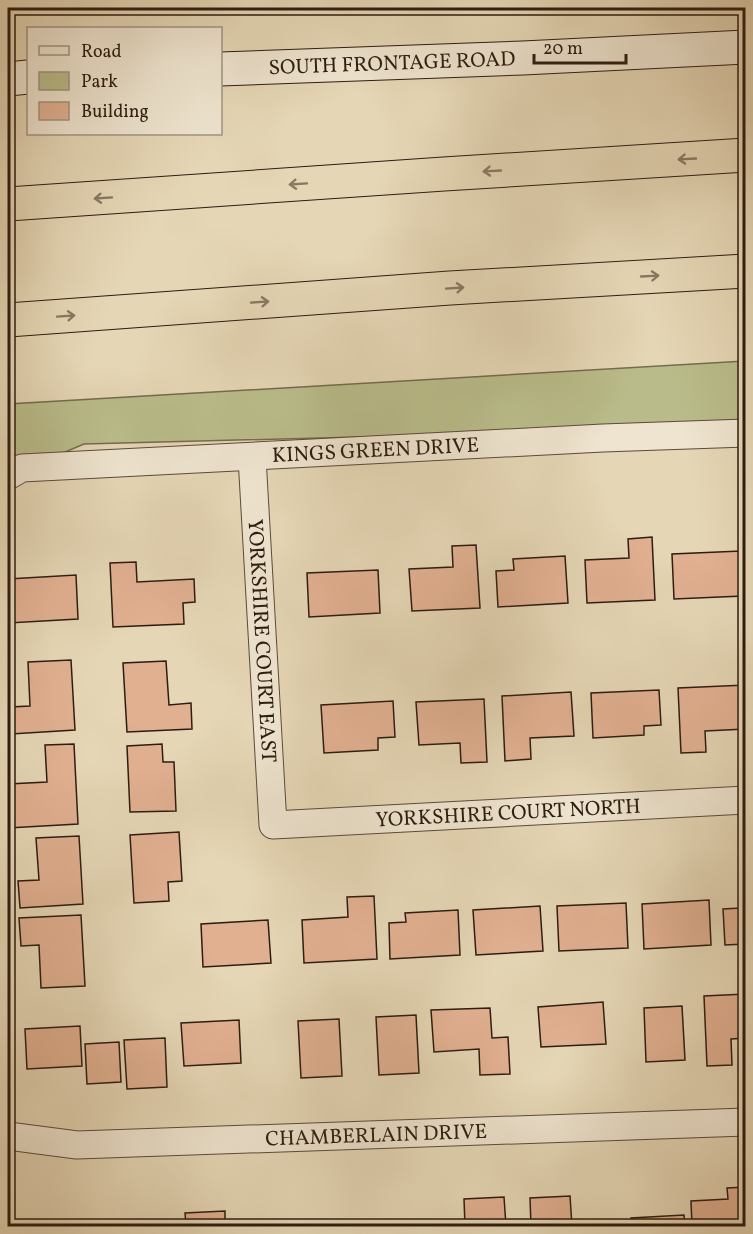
<svg xmlns="http://www.w3.org/2000/svg" width="753" height="1234" font-family="Vollkorn,serif">
<style>
.green{fill:#b9bc8a;stroke:#736c4e;stroke-width:1.5}
.building{fill:#e1b091;stroke:#2d1c11;stroke-width:1.5}
.lines{fill:none;stroke-linecap:round;stroke-linejoin:round}
.street-casing{stroke:#5b4a3a;stroke-width:29}
.secondary-casing{stroke:#2d1c11;stroke-width:35}
.highway-casing{stroke:#2d1c11;stroke-width:35}
.street{stroke:#eee4cf;stroke-width:27}
.secondary{stroke:#eee4cf;stroke-width:33}
.highway{stroke:#e5d6b5;stroke-width:33}
.oneway{stroke:#897963}
.labels{text-anchor:middle;stroke-width:4.5;stroke-linejoin:round;paint-order:stroke}
.street-label{font-size:21px;fill:#2d1c11;stroke:#eee4cf}
</style>
<rect width="100%" height="100%" fill="#e5d6b5"/>
<filter id="stains"><feTurbulence type="fractalNoise" baseFrequency=".00333" numOctaves="4"/><feColorMatrix values="0 0 0 0 .2 0 0 0 0 .09 0 0 0 0 .02 0 0 0 .5 -.17"/></filter>
<radialGradient id="worn" r=".72"><stop offset=".6" stop-color="#630" stop-opacity="0"/><stop offset="1" stop-color="#630" stop-opacity=".3"/></radialGradient>
<!-- green -->
<path class="green" d="M745,361V427L84,444L8,476V404Z"/>
<!-- building -->
<g class="building">
<path d="M652,537L655,600L587,603L585,560L629,558L628,539Z"/>
<path d="M476,545L480,608L412,611L409,569L453,567L452,546Z"/>
<path d="M741,551L743,596L674,599L672,554Z"/>
<path d="M565,556L568,603L498,607L496,571L514,570L513,559Z"/>
<path d="M136,562L137,582L194,579L195,602L183,603L184,624L113,627L110,563Z"/>
<path d="M378,570L380,613L309,617L307,573Z"/>
<path d="M76,575L78,619L8,623V579Z"/>
<path d="M71,660L75,730L11,734L10,707L30,706L28,662Z"/>
<path d="M166,661L169,705L191,703L192,729L127,732L123,663Z"/>
<path d="M746,685V729L705,731L706,752L681,753L678,688Z"/>
<path d="M659,690L661,725L644,726V735L593,738L591,693Z"/>
<path d="M571,692L574,736L530,738L531,759L505,761L502,696Z"/>
<path d="M484,699L487,762L461,763L460,743L419,745L416,702Z"/>
<path d="M393,701L395,737L378,738V750L324,753L321,705Z"/>
<path d="M74,744L78,824L8,828V784L47,782L45,745Z"/>
<path d="M162,744L163,762H174L176,811L130,812L127,746Z"/>
<path d="M179,832L182,881L168,882L169,901L134,903L130,835Z"/>
<path d="M79,836L83,904L20,908L18,881L39,880L36,838Z"/>
<path d="M374,896L377,959L304,963L302,920L348,917L347,897Z"/>
<path d="M746,896V944L725,945L723,909L741,908V897Z"/>
<path d="M709,900L711,945L644,949L642,904Z"/>
<path d="M626,903L628,948L559,951L557,906Z"/>
<path d="M540,906L543,951L476,955L473,910Z"/>
<path d="M458,910L460,955L390,959L389,923L406,922L405,913Z"/>
<path d="M81,915L85,986L41,988L39,945L21,946L19,918Z"/>
<path d="M268,920L271,963L203,967L201,924Z"/>
<path d="M746,994V1038L731,1039L732,1065L707,1066L704,996Z"/>
<path d="M603,1002L606,1044L541,1047L538,1007Z"/>
<path d="M682,1006L685,1060L646,1062L644,1008Z"/>
<path d="M490,1008L492,1038L508,1037L510,1074L480,1075L479,1049L434,1052L431,1010Z"/>
<path d="M416,1015L419,1073L379,1075L376,1017Z"/>
<path d="M339,1019L342,1076L301,1078L298,1021Z"/>
<path d="M239,1020L241,1063L184,1066L181,1023Z"/>
<path d="M80,1026L82,1066L27,1069L25,1029Z"/>
<path d="M165,1038L167,1087L127,1089L124,1040Z"/>
<path d="M119,1042L121,1082L87,1084L85,1044Z"/>
<path d="M746,1187V1226H692L691,1201L728,1199L727,1188Z"/>
<path d="M570,1196L572,1226H531L530,1198Z"/>
<path d="M504,1197L506,1226H465L464,1199Z"/>
<path d="M225,1211V1226H186L185,1213Z"/>
<path d="M684,1215L685,1226H631V1218Z"/>
<path d="M413,1223V1226H354Z"/>
</g>
<g class="lines">
<defs>
<g id="street">
<path id="s1" d="M252,457L273,825L746,800"/>
<path id="s2" d="M8,476L22,468L603,438L746,433"/>
<path id="s3" d="M8,1136L77,1145L746,1122"/>
</g>
<g id="secondary">
<path id="s4" d="M220,69L523,58L746,47"/>
<path d="M8,79L28,77"/>
</g>
<g id="highway">
<path d="M8,204L444,174L746,155"/>
<path d="M8,320L450,288L746,271"/>
</g>
</defs>
<!-- street casing -->
<use href="#street" class="street-casing"/>
<!-- secondary casing -->
<use href="#secondary" class="secondary-casing"/>
<!-- highway casing -->
<use href="#highway" class="highway-casing"/>
<!-- street -->
<use href="#street" class="street"/>
<!-- secondary -->
<use href="#secondary" class="secondary"/>
<!-- highway -->
<use href="#highway" class="highway"/>
</g>
<!-- one-way arrows -->
<defs><path id="oneway-shaft" d="M-6 0H5M1.5-3L5.5 0L1.5 3" fill="none" stroke-width="1.6" stroke-linecap="round" stroke-linejoin="round" transform="scale(1.5)"/></defs>
<g class="oneway">
<use href="#oneway-shaft" transform="translate(687 159) rotate(177)"/>
<use href="#oneway-shaft" transform="translate(492 171) rotate(177)"/>
<use href="#oneway-shaft" transform="translate(298 184) rotate(176)"/>
<use href="#oneway-shaft" transform="translate(103 198) rotate(176)"/>
<use href="#oneway-shaft" transform="translate(650 276) rotate(-3)"/>
<use href="#oneway-shaft" transform="translate(455 288) rotate(-4)"/>
<use href="#oneway-shaft" transform="translate(260 302) rotate(-4)"/>
<use href="#oneway-shaft" transform="translate(66 316) rotate(-4)"/>
</g>
<g class="labels">
<!-- street labels -->
<g class="street-label">
<text dy="7" stroke="none"><textPath href="#s4" startOffset="172">SOUTH FRONTAGE ROAD</textPath></text>
<text dy="7" stroke="none"><textPath href="#s2" startOffset="370">KINGS GREEN DRIVE</textPath></text>
<text dy="7" stroke="none"><textPath href="#s1" startOffset="184">YORKSHIRE COURT EAST</textPath></text>
<text dy="7" stroke="none"><textPath href="#s1" startOffset="604">YORKSHIRE COURT NORTH</textPath></text>
<text dy="7" stroke="none"><textPath href="#s3" startOffset="369">CHAMBERLAIN DRIVE</textPath></text>
</g>
</g>
<!-- margin -->
<rect width="753" height="1234" fill="none" stroke="#e5d6b5" stroke-width="30"/>
<rect x="9" y="9" width="735" height="1216" fill="none" stroke="#2d1c11" stroke-width="3"/>
<rect x="15" y="15" width="723" height="1204" fill="none" stroke="#2d1c11" stroke-width="1.5"/>
<!-- legend -->
<rect x="27" y="27" width="195" height="108" fill="#eee4cf" stroke="#a19483" stroke-width="1.5"/>
<rect x="39" y="46" width="30" height="9" fill="#eee4cf" stroke="#a19483" stroke-width="1.5"/>
<text x="81" y="57" font-size="18" fill="#2d1c11">Road</text>
<rect x="39" y="72" width="30" height="18" fill="#b9bc8a" stroke="#a19483" stroke-width="1.5"/>
<text x="81" y="87" font-size="18" fill="#2d1c11">Park</text>
<rect x="39" y="102" width="30" height="18" fill="#e1b091" stroke="#a19483" stroke-width="1.5"/>
<text x="81" y="117" font-size="18" fill="#2d1c11">Building</text>
<!-- scale -->
<path d="M534 54v9h92v-9" fill="none" stroke="#2d1c11" stroke-width="3"/>
<text x="543" y="54" font-size="18" fill="#2d1c11" stroke="#eee4cf" stroke-width="4.5" paint-order="stroke">20 m</text>
<rect width="100%" height="100%" filter="url(#stains)"/>
<rect width="100%" height="100%" fill="url(#worn)"/>
</svg>
